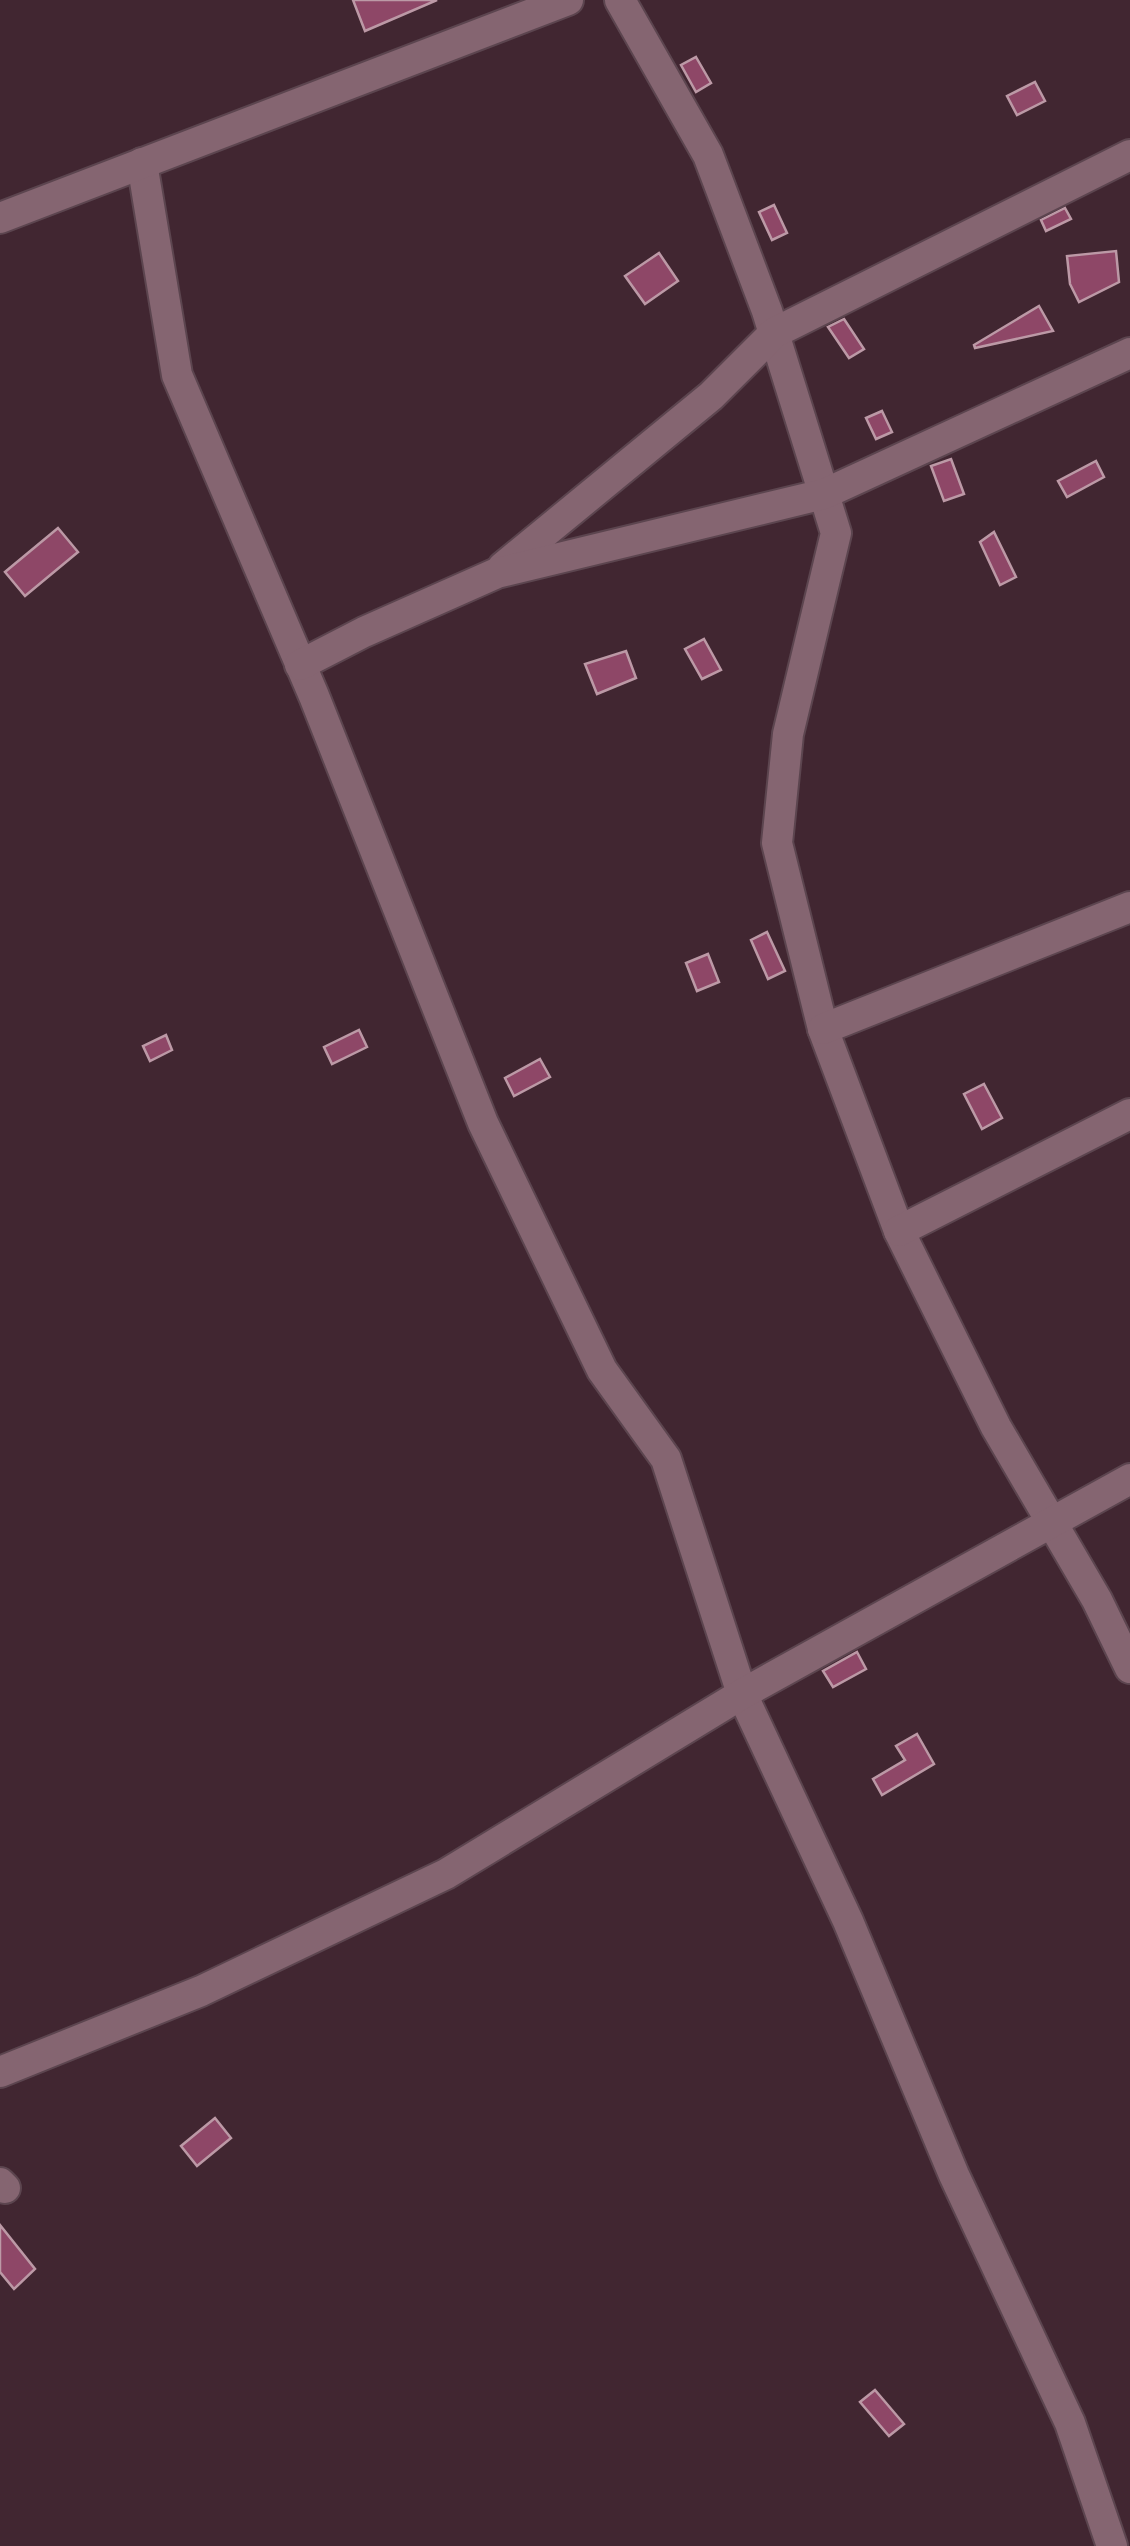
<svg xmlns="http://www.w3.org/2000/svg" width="1130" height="2546" font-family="Ubuntu,sans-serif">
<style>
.building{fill:#8e4767;stroke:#bc99a6;stroke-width:2.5}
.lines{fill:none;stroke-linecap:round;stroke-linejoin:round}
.minor-casing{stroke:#5c454f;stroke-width:34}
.minor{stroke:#856571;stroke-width:30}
</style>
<rect width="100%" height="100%" fill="#412631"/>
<!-- building -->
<g class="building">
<path d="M353,0H437L365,31Z"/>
<path d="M696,57L711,83L696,92L681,65Z"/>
<path d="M1035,82L1045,101L1017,115L1007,96Z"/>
<path d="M774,205L787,233L772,240L759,212Z"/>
<path d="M1065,208L1071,219L1046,231L1041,220Z"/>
<path d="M1116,251L1119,282L1079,302L1070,284L1067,256Z"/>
<path d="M659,253L678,281L645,304L625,276Z"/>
<path d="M1039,306L1053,331L975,348L974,345Z"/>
<path d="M844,319L864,349L849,358L828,327Z"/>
<path d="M882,411L892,432L876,439L866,418Z"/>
<path d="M951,459L964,494L944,501L931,466Z"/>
<path d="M1096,461L1104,477L1067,497L1058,481Z"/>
<path d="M58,528L78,552L25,596L5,572Z"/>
<path d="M994,532L1016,577L1000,585L980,542Z"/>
<path d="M704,639L721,670L702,679L685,649Z"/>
<path d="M626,651L636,678L597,694L585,664Z"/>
<path d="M767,932L785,971L768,979L751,940Z"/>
<path d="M708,954L719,982L697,991L686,963Z"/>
<path d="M359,1030L367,1047L332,1064L324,1047Z"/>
<path d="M166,1035L172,1050L150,1061L143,1046Z"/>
<path d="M540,1059L550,1077L514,1096L505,1078Z"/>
<path d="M984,1084L1002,1118L982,1129L964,1094Z"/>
<path d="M857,1652L866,1669L833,1687L823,1671Z"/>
<path d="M917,1734L934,1764L882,1795L873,1779L905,1760L896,1746Z"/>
<path d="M215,2118L231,2138L197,2166L181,2146Z"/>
<path d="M0,2225L35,2269L14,2289L0,2272Z"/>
<path d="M875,2390L904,2424L889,2436L860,2402Z"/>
</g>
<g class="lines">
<defs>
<g id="minor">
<path d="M620,0L708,155L767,311L836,533L788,734L777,843L823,1029L899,1231L996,1427L1097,1600L1130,1668"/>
<path d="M142,163L177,375L314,696L483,1123L602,1370L666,1459L742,1694L848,1921L954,2175L1070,2423L1112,2546"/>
<path d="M0,218L568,0"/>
<path d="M503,567L711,396L774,333L1130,155"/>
<path d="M300,665L364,632L497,573L824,494L1130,353"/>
<path d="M823,1029L1130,907"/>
<path d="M899,1231L1130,1114"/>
<path d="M0,2072L201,1991L446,1874L742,1694L1130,1479"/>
<path d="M0,2183L5,2188"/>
</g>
</defs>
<!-- minor casing -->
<use href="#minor" class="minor-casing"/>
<!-- minor -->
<use href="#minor" class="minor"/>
</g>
</svg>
